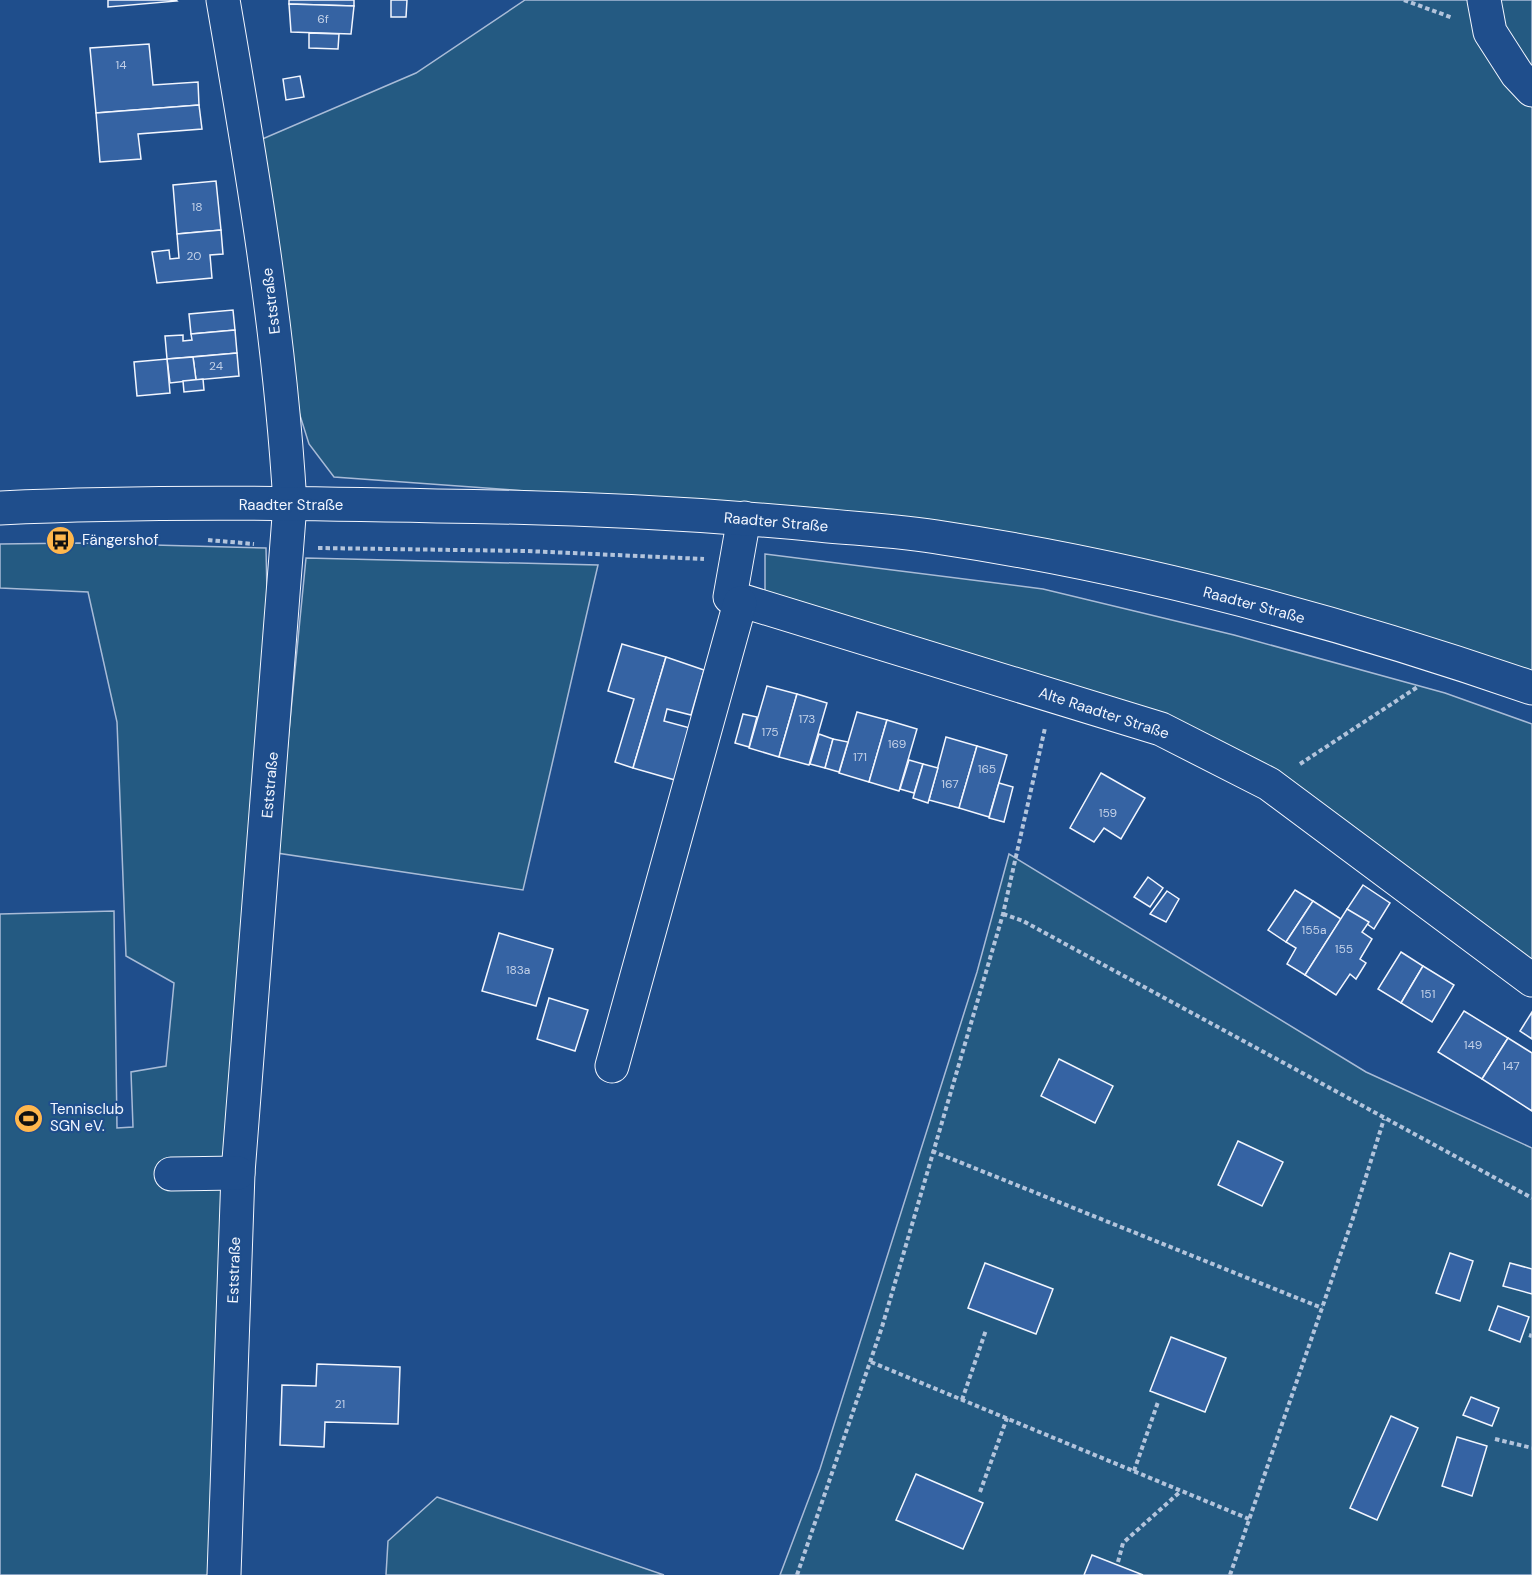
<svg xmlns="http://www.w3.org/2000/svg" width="1532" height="1575" font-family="'DM Sans',sans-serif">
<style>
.green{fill:#245a82;stroke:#a8bbd7;stroke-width:1.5}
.building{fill:#3563a3;stroke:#f2f6ff;stroke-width:1.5}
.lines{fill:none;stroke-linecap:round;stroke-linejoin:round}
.minor-casing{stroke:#f2f6ff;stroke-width:35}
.major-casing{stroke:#f2f6ff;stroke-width:35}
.path{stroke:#b3c4dc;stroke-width:4;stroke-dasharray:4.5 3;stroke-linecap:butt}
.minor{stroke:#1f4e8c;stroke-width:33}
.major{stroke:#1f4e8c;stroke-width:33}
.labels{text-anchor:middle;stroke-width:4.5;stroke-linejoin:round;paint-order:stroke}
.number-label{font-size:12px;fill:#c3d1e8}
.street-label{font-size:15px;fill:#f2f6ff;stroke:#1f4e8c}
.poi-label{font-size:15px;fill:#f2f6ff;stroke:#1f4e8c;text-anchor:start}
</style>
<rect width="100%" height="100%" fill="#1f4e8c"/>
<!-- green -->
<g class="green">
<path d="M525,0H1532V671L747,507L334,477L309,444L298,409L260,140L416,73Z"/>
<path d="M79,543L266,548L268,638L218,1575H0V914L114,911L117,1128L133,1127L131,1072L166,1066L174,983L126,956L117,722L88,592L0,588V544Z"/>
<path d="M765,554L1043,589L1234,635L1445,693L1532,724V972L1274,783L765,592Z"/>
<path d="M306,558L598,565L523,890L277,853Z"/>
<path d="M1009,854L1366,1072L1532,1148V1575H780L820,1469L977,972Z"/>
<path d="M437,1497L664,1575H386L388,1541Z"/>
</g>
<!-- building -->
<g class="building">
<path d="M108,0H176L177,1L108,7Z"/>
<path d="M289,0H354V6L289,4Z"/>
<path d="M391,0H407L406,17H391Z"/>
<path d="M289,4L354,6L351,34L291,32Z"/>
<path d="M309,33L339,34L338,49L309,48Z"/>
<path d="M149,44L153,85L198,82L199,105L96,113L90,48Z"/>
<path d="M300,76L304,97L286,100L283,79Z"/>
<path d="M199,105L202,129L138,134L141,159L100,162L96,113Z"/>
<path d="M216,181L221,230L177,234L173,185Z"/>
<path d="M221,230L223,254L210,255L212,278L157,283L152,252L169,250L170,259L179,258L177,234Z"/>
<path d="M233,310L235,330L191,334L189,314Z"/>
<path d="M235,330L237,353L167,359L165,336L183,335V341L192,340L191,334Z"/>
<path d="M237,353L239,376L196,380L193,357Z"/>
<path d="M193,357L196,380L170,383L167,359Z"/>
<path d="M167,359L170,393L137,396L134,362Z"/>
<path d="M203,379L204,390L184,392L183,381Z"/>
<path d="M622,644L666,657L633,768L615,762L634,699L608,691Z"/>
<path d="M666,657L704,670L691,715L667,709L664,721L690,728L675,780L633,768Z"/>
<path d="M767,686L797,694L779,757L749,748Z"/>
<path d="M797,694L827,703L809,765L779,757Z"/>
<path d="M857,712L887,720L869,782L839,773Z"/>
<path d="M743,714L757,717L749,747L735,743Z"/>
<path d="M887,720L917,729L899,791L869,782Z"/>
<path d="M819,734L833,739L825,768L810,764Z"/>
<path d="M946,737L977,746L959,808L929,800Z"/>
<path d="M833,739L848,742L839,772L825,768Z"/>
<path d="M977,746L1007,755L989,817L959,808Z"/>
<path d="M909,760L923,764L914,793L900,789Z"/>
<path d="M923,764L938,768L928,803L913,798Z"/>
<path d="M1101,773L1145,798L1121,839L1104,828L1094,842L1070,828Z"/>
<path d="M999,783L1013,787L1004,822L989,818Z"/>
<path d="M1148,877L1163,888L1150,907L1134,897Z"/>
<path d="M1363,885L1390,903L1374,929L1347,909Z"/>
<path d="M1295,890L1313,901L1286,942L1268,930Z"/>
<path d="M1167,891L1179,899L1166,922L1150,914Z"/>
<path d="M1313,901L1341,919L1305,975L1287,964L1296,948L1286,942Z"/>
<path d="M1347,909L1369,922L1362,932L1372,939L1360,959L1366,963L1356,979L1350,974L1336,995L1305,975Z"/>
<path d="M499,933L553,949L536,1006L482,991Z"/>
<path d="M1401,952L1423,966L1401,1003L1378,989Z"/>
<path d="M1423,966L1454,985L1432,1022L1401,1003Z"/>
<path d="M549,998L588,1010L575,1051L537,1039Z"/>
<path d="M1464,1011L1508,1038L1482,1079L1438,1052Z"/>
<path d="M1532,1012V1039L1520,1031Z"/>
<path d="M1508,1038L1532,1053V1111L1482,1079Z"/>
<path d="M1059,1059L1113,1086L1095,1123L1041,1096Z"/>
<path d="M1238,1141L1283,1162L1262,1206L1218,1185Z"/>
<path d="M1450,1253L1473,1261L1460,1301L1436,1293Z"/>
<path d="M985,1263L1053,1289L1036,1334L968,1308Z"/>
<path d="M1510,1263L1532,1269V1294L1503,1286Z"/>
<path d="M1498,1306L1529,1317L1520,1342L1489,1330Z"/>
<path d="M1171,1337L1226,1358L1205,1412L1150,1391Z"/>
<path d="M317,1364L400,1367L398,1424L325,1422L324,1447L280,1445L282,1385L316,1386Z"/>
<path d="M1471,1397L1499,1408L1492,1426L1463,1415Z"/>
<path d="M1391,1416L1418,1428L1377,1520L1350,1508Z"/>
<path d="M1457,1437L1487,1446L1472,1496L1442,1486Z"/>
<path d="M916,1474L983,1503L963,1549L896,1520Z"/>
<path d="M1092,1555L1143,1575H1084Z"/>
</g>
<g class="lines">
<defs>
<g id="minor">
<path d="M223,0C252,168 280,334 290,504L238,1173L224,1575"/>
<path d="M1484,0L1490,32L1517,74L1532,90"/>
<path d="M744,518L730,597L1161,729L1269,784L1532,980"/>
<path d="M612,1066L740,603"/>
<path d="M171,1174L238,1173"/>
</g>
<path id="major" d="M0,508C145,501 292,503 437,506C565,507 691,513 819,525C860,529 902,531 943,538C1143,568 1341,622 1532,688"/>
</defs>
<!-- minor casing -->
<use href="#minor" class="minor-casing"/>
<!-- major casing -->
<use href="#major" class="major-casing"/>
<!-- path -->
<g class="path">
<path d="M1404,0L1453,18"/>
<path d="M208,540L254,544"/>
<path d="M318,548L527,551L704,559"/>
<path d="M1300,764L1419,686"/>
<path d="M1003,914L1023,921L1532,1198"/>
<path d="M932,1151L1322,1308"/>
<path d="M1529,1335L1532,1336"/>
<path d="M871,1362L1249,1519"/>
<path d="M962,1400L986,1330"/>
<path d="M1495,1439L1532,1448"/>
<path d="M1134,1471L1158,1402"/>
<path d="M980,1492L1007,1418"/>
<path d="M1118,1562L1123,1543L1181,1491"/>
<path d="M797,1575L882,1327L1003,914L1045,728"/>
<path d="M1230,1575L1353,1218L1384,1119"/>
</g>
<!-- minor -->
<use href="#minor" class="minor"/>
<!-- major -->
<use href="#major" class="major"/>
</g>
<!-- icons -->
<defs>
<symbol id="bus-disc" viewBox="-11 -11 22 22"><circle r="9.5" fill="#ffb74d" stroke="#1f4e8c"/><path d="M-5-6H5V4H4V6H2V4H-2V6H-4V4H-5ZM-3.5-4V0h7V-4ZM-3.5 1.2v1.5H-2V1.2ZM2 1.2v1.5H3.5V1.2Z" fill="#111"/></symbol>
<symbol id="stadium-disc" viewBox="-11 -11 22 22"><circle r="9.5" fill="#ffb74d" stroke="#1f4e8c"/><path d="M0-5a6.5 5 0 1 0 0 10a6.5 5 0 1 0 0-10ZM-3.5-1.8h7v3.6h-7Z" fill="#111"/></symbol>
</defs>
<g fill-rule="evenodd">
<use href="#bus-disc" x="44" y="524" width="33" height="33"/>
<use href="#stadium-disc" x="12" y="1102" width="33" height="33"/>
</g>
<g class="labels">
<!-- number labels -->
<g class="number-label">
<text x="323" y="23">6f</text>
<text x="121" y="69">14</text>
<text x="197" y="211">18</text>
<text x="194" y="260">20</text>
<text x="216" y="370">24</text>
<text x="807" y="723">173</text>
<text x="770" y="736">175</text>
<text x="897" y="748">169</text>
<text x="860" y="761">171</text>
<text x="987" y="773">165</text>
<text x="950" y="788">167</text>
<text x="1108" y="817">159</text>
<text x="1314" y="934">155a</text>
<text x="1344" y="953">155</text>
<text x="518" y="974">183a</text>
<text x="1428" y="998">151</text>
<text x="1473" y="1049">149</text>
<text x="1511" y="1070">147</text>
<text x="340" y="1408">21</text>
</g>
<!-- street labels -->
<g class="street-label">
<text transform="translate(271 301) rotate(-97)" y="5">Eststraße</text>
<text x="291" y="510">Raadter Straße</text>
<text transform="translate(776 522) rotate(5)" y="5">Raadter Straße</text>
<text transform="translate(1254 605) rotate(15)" y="5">Raadter Straße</text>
<text transform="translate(1104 713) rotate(18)" y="5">Alte Raadter Straße</text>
<text transform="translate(270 785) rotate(-85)" y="5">Eststraße</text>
<text transform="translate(234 1270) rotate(-88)" y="5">Eststraße</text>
</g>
<!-- poi labels -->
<g class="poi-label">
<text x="82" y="545">Fängershof</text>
<text x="50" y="1114">Tennisclub<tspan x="50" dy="17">SGN eV.</tspan></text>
</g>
</g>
</svg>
